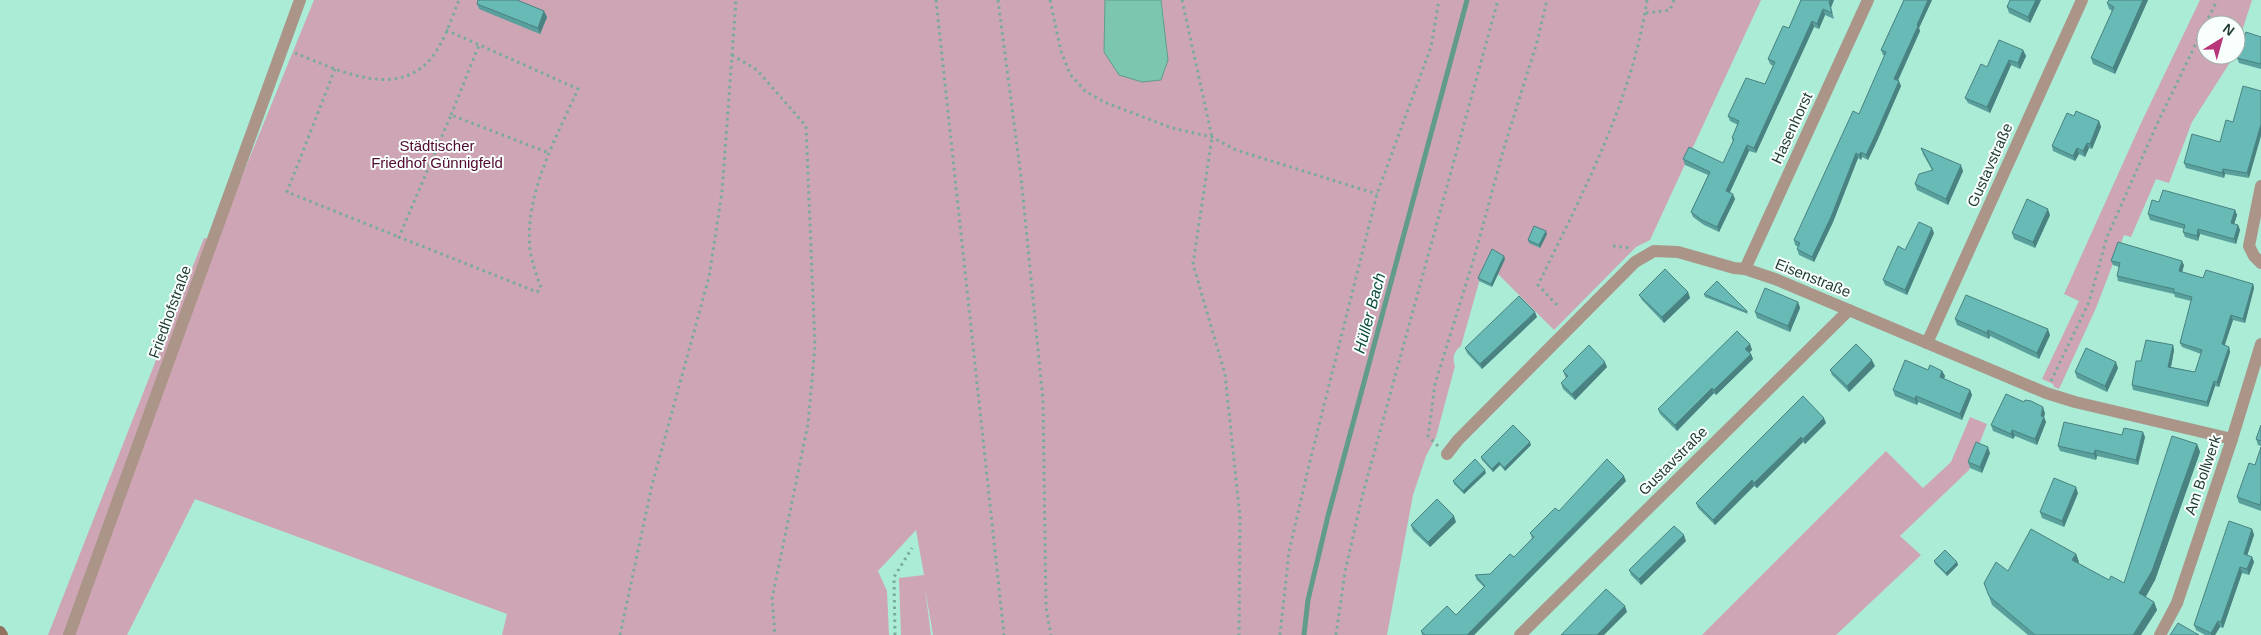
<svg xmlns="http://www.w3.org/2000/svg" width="2261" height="635" font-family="Arial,sans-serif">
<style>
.green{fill:#cea5b5}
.water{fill:#7cc6af;stroke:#609c89}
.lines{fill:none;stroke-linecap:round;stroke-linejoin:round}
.stream{stroke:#609c89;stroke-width:5}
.path{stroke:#78ab9b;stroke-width:3;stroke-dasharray:2.5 4;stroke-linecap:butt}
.street{stroke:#aa9588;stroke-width:12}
.secondary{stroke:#91725f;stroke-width:12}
.wall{fill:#59a09d}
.shaded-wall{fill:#498280}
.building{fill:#68bab7;stroke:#498280}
.labels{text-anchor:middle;stroke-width:4;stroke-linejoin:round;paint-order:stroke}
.street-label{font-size:15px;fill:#1e3931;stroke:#f9fffd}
.park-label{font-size:15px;fill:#520831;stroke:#f9fffd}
.water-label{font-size:16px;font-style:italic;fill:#0b4b3c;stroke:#f9fffd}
</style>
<rect width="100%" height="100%" fill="#abecd7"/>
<!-- green -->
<g class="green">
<path d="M314,0H1105L1104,52L1164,20L1161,0H1761L1650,240L1636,247L1554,330L1485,261L1461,346C1454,351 1452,358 1455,366L1436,437L1426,456L1413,495L1387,635H933L925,588L931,635H901L899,578L924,575L916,530L878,571L887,591L889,635H502L507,614L195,499L127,635H48L204,238L216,240Z"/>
<path d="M2200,0H2252L2236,50V25H2206V55L2234,56L2192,122L2169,183L2156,179L2131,237L2124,235L2096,308L2059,389L2054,387L2053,384L2042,379L2079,301L2064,294L2142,121Z"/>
<path d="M1970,417L1987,424L1969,470L1900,536L1921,555L1836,635H1702L1886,451L1923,488L1951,462Z"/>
</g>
<!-- water -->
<path class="water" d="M1105,0H1161L1168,60L1161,80L1142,82L1119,75L1104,52Z"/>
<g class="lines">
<!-- stream -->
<path class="stream" d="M1304,635L1308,600L1328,516L1467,0"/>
<!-- path -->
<g class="path">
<path d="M936,0L1004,635"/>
<path d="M998,0L1021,177L1043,400L1046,608L1051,635"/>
<path d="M1050,0L1061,51L1070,74L1085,91L1104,102L1172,128L1212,137L1236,150L1377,194"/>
<path d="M1182,0L1212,137L1193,264L1225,374L1240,517L1239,635"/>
<path d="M1646,13L1670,10L1674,0"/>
<path d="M446,30L578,89C556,138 524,195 530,250C532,263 537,276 541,288L537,292L399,237L451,115L549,153"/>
<path d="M295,53C338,70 401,103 435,53C446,37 452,17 459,0"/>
<path d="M732,55L757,70L806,126L815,346L808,424L772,599L775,635"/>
<path d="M335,69L287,192L399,237"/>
<path d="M451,115L479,45"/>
<path d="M1613,246L1631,248"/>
<path d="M1557,305L1538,285C1582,194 1632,101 1647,0"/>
<path d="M2051,381L2089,302L2107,237L2158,122L2217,0"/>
<path d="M1438,446L1428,436L1435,384L1475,255L1503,151L1537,42L1547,0"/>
<path d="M620,635L652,485L709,277L722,192L736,0"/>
<path d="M895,635L894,577L912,548"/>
<path d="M1280,635L1289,552L1309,465L1377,194L1431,47L1439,0"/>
<path d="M1336,635L1345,572L1362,497L1498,0"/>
</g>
<!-- street -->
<g class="street">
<path d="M2261,186L2249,246L2254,256L2261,263"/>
<path d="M1745,269L1868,0"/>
<path d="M1927,343L2082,0"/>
<path d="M1447,454L1458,440L1635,262L1654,251L1678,252L1734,268L1745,269L1775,279L2046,393L2075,402L2232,439"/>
<path d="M69,635L300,0"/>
<path d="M1520,635L1849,310"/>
<path d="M2160,635L2177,603L2232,439L2261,344"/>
</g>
<!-- secondary -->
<path class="secondary" d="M0,632L2,635"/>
</g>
<!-- wall -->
<g class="wall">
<path d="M1801,0L1831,8L1834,19L1825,15L1819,29L1814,27L1756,153L1749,151L1730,192L1735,199L1719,232L1704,225L1693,217L1691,212L1708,175L1685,165L1683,159L1723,163L1733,142L1732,138L1738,125L1730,121L1728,116L1765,84L1773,66L1770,64L1768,59L1789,28Z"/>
<path d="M1904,0H1932L1919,28L1920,31L1898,81L1901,86L1877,141L1868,160L1862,157L1861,160L1858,158L1833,222L1814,262L1799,255L1797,249L1798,247L1795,245L1794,240L1859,114L1885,56L1883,55L1881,50Z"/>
<path d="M2010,0H2041L2030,23L2009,13L2007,7Z"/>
<path d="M2148,0L2115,74L2093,64L2091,58L2112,11L2109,9L2107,3Z"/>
<path d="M477,4L547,17L540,34L479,9Z"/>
<path d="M2261,37V69L2239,63L2237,58Z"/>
<path d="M2023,50L2026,56L2020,69L2011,65L1990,113L1968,103L1965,98L1987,67Z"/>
<path d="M2074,116L2099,121L2101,127L2092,149L2089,148L2085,157L2079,154L2075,161L2053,151L2052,146Z"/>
<path d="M2233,122L2249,178L2225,174L2224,178L2186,168L2184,163L2220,142Z"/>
<path d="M1921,148L1963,171L1948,205L1917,190L1915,184L1932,170L1923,154Z"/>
<path d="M2235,210L2237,215L2234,224L2238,225L2240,230L2236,244L2200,234L2198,241L2185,237L2183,232L2184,229L2150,220L2148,214Z"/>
<path d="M2050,215L2035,248L2014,239L2012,233Z"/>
<path d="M1934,233L1907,295L1885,285L1883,280L1905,250Z"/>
<path d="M1547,234L1540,248L1529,243L1528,240Z"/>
<path d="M1505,259L1492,287L1479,281L1478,278Z"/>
<path d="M2111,261L2184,265L2182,272L2203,278L2253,284L2254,288L2245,323L2233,320L2225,345L2229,347L2230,352L2219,387L2215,386L2208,407L2133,390L2132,385L2141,361L2173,345L2174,350L2171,367L2195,372L2201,354L2182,347L2180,343L2191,301L2175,297L2174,294L2118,281L2117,276L2119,267L2113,265Z"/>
<path d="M1688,292L1690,298L1664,323L1642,300L1639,295Z"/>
<path d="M1704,294L1747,312L1748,314L1705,297Z"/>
<path d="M1798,302L1800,308L1790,332L1757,318L1755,312Z"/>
<path d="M1537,317L1482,369L1467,353L1465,348Z"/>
<path d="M1955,319L2050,335L2039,359L1990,336L1989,339L1957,325Z"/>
<path d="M1750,344L1752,350L1749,353L1751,354L1753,359L1716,395L1714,393L1677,431L1660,414L1658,409Z"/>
<path d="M1875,366L1849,392L1832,375L1830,370Z"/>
<path d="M1607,367L1575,400L1563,389L1561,383L1566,378L1565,376L1563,371Z"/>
<path d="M2118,368L2107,392L2077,378L2075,372Z"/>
<path d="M1928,370L1942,371L1945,376L1944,379L1970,390L1972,395L1962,420L1918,402L1917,405L1895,396L1893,390Z"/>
<path d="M1803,396L1826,423L1805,444L1803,442L1757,488L1754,486L1715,525L1698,508L1696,503Z"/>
<path d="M2045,413L2044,417L2046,422L2037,445L2015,436L2013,439L1993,431L1991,425Z"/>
<path d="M2261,425V446L2258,445L2256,439Z"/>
<path d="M2122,435L2145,437L2138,465L2097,456L2096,460L2060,451L2058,446Z"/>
<path d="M2197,444L2200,452L2155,580L2145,597L2154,602L2157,610L2141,635H2028L1992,605L1984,583L2008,571L2076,554L2079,562L2078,563L2109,580L2124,583Z"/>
<path d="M1531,445L1505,471L1500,465L1493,472L1482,460L1481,457Z"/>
<path d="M2261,447V511L2239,503L2237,497L2255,465Z"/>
<path d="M1990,453L1982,473L1970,468L1968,462Z"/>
<path d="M1486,473L1464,494L1454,484L1453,481Z"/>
<path d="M1626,481L1474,635H1422L1421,631L1456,615L1484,587L1477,580L1475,575L1490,574L1514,557L1532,538L1530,533L1559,511Z"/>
<path d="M2078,493L2064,527L2042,518L2040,512Z"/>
<path d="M1456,522L1430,547L1413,531L1411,525Z"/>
<path d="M2252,529L2254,535L2247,555L2252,557L2254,562L2249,575L2242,573L2223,628L2220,627L2215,635H2205L2196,630L2194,625Z"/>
<path d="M1686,541L1641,585L1631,575L1629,570Z"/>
<path d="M1934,561L1957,562L1958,565L1947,576L1935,564Z"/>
</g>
<!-- shaded-wall -->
<g class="shaded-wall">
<path d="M1830,0H1834L1831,8L1834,19L1829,2Z"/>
<path d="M1928,0H1932L1919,28L1920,31L1896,84L1894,79Z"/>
<path d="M2036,0H2041L2030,23L2028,17Z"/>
<path d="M2143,0H2148L2115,74L2113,68Z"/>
<path d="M1823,9L1825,15L1819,29L1817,24Z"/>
<path d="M544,11L547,17L540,34L538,28Z"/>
<path d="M1812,21L1814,27L1756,153L1754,148Z"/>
<path d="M2023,50L2026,56L2020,69L2018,63Z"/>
<path d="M2009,60L2011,65L1990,113L1987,107Z"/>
<path d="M1899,81L1901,86L1877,141L1868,160L1866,155Z"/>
<path d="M2099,121L2101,127L2092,149L2090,144Z"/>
<path d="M2261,124V136L2249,178L2247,173Z"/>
<path d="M2087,143L2089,148L2085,157L2083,151Z"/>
<path d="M1747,145L1749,151L1728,196L1726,191Z"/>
<path d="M2077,148L2079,154L2075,161L2073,156Z"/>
<path d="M1861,152L1862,157L1861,160L1859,155Z"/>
<path d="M1856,153L1858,158L1833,222L1814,262L1812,257Z"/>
<path d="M1961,165L1963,171L1948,205L1946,199Z"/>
<path d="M2223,169L2225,174L2224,178L2222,173Z"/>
<path d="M1733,194L1735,199L1719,232L1717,227Z"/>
<path d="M2048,209L2050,215L2035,248L2033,242Z"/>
<path d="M2235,210L2237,215L2233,228L2231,223Z"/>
<path d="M2238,225L2240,230L2236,244L2234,239Z"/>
<path d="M1932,228L1934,233L1907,295L1905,290Z"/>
<path d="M2198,229L2200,234L2198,241L2197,236Z"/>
<path d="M1546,231L1547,234L1540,248L1539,245Z"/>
<path d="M1504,256L1505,259L1492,287L1491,284Z"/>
<path d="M2182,261L2184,265L2181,276L2179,271Z"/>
<path d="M2253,284L2254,288L2245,323L2243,319Z"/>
<path d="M1688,292L1690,298L1664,323L1662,317Z"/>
<path d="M1798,302L1800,308L1790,332L1788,326Z"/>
<path d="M1535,312L1537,317L1482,369L1480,364Z"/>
<path d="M2231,315L2233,320L2223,349L2222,344Z"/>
<path d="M2048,329L2050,335L2039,359L2037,353Z"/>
<path d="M1988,330L1990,336L1989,339L1987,333Z"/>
<path d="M1750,344L1752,350L1747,354L1745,349Z"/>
<path d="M2173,345L2174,350L2170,372L2168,367Z"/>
<path d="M2229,347L2230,352L2219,387L2217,382Z"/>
<path d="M1751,354L1753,359L1716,395L1714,390Z"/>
<path d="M1872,360L1875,366L1849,392L1847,386Z"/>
<path d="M1605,362L1607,367L1575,400L1572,394Z"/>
<path d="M2116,362L2118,368L2107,392L2105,386Z"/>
<path d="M1942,371L1945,376L1942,383L1940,377Z"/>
<path d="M2214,381L2215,386L2208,407L2207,402Z"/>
<path d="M1712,388L1714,393L1677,431L1675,425Z"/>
<path d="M1970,390L1972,395L1962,420L1960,414Z"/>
<path d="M1916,396L1918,402L1917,405L1915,399Z"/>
<path d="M2043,407L2045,413L2044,417L2046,422L2037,445L2035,439Z"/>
<path d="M1824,418L1826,423L1805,444L1803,439Z"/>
<path d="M2012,430L2015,436L2013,439L2011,434Z"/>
<path d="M2143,432L2145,437L2138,465L2136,460Z"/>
<path d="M1801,437L1803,442L1757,488L1754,483Z"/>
<path d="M1530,442L1531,445L1505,471L1504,468Z"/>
<path d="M2197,444L2200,452L2155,580L2143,602L2139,593Z"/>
<path d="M1988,447L1990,453L1982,473L1980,467Z"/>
<path d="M2095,450L2097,456L2096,460L2094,454Z"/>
<path d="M1499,462L1500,465L1493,472L1492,469Z"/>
<path d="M1485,470L1486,473L1464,494L1463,491Z"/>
<path d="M1624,476L1626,481L1474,635H1467Z"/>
<path d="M1752,480L1754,486L1715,525L1713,520Z"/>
<path d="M2076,487L2078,493L2064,527L2062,521Z"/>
<path d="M1454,516L1456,522L1430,547L1428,542Z"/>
<path d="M2252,529L2254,535L2246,559L2244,554Z"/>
<path d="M1684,535L1686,541L1641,585L1639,579Z"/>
<path d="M2076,554L2079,562L2075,569L2072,560Z"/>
<path d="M2252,557L2254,562L2249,575L2247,569Z"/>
<path d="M1957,562L1958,565L1947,576L1946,573Z"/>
<path d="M2240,567L2242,573L2223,628L2221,622Z"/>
<path d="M2154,602L2157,610L2141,635H2133Z"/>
<path d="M1625,606L1627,612L1604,635H1597Z"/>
<path d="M2218,621L2220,627L2215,635H2211V633Z"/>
</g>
<!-- building -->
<g class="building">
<path d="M478,0H517L544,11L538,28L477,4Z"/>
<path d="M1801,0H1830L1829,2L1832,13L1823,9L1817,24L1812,21L1754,148L1747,145L1726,191L1733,194L1717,227L1702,220L1691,212L1710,172L1683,159L1689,147L1723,163L1734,139L1732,138L1739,121L1728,116L1746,78L1765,84L1775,62L1768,59L1783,26L1789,28Z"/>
<path d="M1904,0H1928L1917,25L1918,26L1894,79L1899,81L1875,136L1866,155L1861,152L1859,155L1856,153L1831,217L1812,257L1797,249L1800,243L1794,240L1853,111L1859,114L1886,52L1881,50Z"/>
<path d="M2010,0H2036L2028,17L2007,7Z"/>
<path d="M2109,0H2143L2113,68L2091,58L2114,7L2107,3Z"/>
<path d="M2246,32L2261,37V64L2237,58Z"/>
<path d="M1999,40L2023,50L2018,63L2009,60L1987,107L1965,98L1981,64L1987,67Z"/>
<path d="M2243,86L2261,91V124L2247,173L2223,169L2222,173L2184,163L2192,134L2220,142L2226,120L2233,122Z"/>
<path d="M2076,111L2099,121L2090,144L2087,143L2083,151L2077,148L2073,156L2052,146L2067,113L2074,116Z"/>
<path d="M1921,148L1961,165L1946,199L1915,184L1919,174L1933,170Z"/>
<path d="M2163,190L2235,210L2231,223L2238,225L2234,239L2198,229L2197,236L2183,232L2185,225L2148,214L2152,200L2159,202Z"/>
<path d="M2027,199L2048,209L2033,242L2012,233Z"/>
<path d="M1919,222L1932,228L1905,290L1883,280L1898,246L1905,250Z"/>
<path d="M1534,226L1546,231L1539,245L1528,240Z"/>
<path d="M2118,242L2182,261L2179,271L2203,278L2206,270L2253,284L2243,319L2231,315L2222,344L2229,347L2217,382L2214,381L2207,402L2132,385L2136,361H2141L2146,340L2173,345L2168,367L2195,372L2202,350L2180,343L2192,297L2174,292V289L2117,276L2120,263L2111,261Z"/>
<path d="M1492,249L1504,256L1491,284L1478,278Z"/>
<path d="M1665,269L1688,292L1662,317L1639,295Z"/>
<path d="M1717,281L1747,311V312L1704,294Z"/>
<path d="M1765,288L1798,302L1788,326L1755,312Z"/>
<path d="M1966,295L2048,329L2037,353L1988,330L1987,333L1955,319Z"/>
<path d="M1519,296L1535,312L1480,364L1465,348Z"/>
<path d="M1737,331L1750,344L1745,349L1751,354L1714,390L1712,388L1675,425L1658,409Z"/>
<path d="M1856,344L1872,360L1847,386L1830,370Z"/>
<path d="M1589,345L1605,362L1572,394L1561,383L1568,376L1563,371Z"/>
<path d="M2086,348L2116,362L2105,386L2075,372Z"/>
<path d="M1905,360L1928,370L1930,365L1942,371L1940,377L1970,390L1960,414L1916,396L1915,399L1893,390Z"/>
<path d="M2006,394L2024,402L2025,400L2031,401L2043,407L2041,416L2044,417L2035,439L2012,430L2011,434L1991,425Z"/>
<path d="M1803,396L1824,418L1803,439L1801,437L1754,483L1752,480L1713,520L1696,503Z"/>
<path d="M2064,422L2122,435L2124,428L2143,432L2136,460L2095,450L2094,454L2058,446Z"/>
<path d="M1513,425L1530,442L1504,468L1499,462L1492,469L1481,457Z"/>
<path d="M2261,425V441L2256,439Z"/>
<path d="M2172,436L2197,444L2152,571L2139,593L2154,602L2133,635H2035L1989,596L1984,583L1996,562L2008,571L2031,529L2076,554L2072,560L2109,580L2111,576L2124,583Z"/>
<path d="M1976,442L1988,447L1980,467L1968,462Z"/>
<path d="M2261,447V501L2260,505L2237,497L2249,463L2255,465Z"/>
<path d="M1475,459L1485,470L1463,491L1453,481Z"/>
<path d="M1607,459L1624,476L1467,635H1425L1421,631L1447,606L1456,615L1485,586L1475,575L1490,574L1510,554L1514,557L1534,537L1530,533L1555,508L1559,511Z"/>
<path d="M2054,478L2076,487L2062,521L2040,512Z"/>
<path d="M1437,499L1454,516L1428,542L1411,525Z"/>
<path d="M2229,521L2252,529L2244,554L2252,557L2247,569L2240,567L2221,622L2218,621L2211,633L2194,625Z"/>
<path d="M1674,526L1684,535L1639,579L1629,570Z"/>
<path d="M1945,550L1957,562L1946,573L1934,561Z"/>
<path d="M1606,589L1625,606L1597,635H1561Z"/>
<path d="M2178,623L2199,635H2170Z"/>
</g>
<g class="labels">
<!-- street labels -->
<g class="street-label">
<text transform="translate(1792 128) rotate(-65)" y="5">Hasenhorst</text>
<text transform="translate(1990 165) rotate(-66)" y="5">Gustavstraße</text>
<text transform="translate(1813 278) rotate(22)" y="5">Eisenstraße</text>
<text transform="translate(170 312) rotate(-70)" y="5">Friedhofstraße</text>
<text transform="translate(1673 461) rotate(-45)" y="5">Gustavstraße</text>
<text transform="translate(2203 475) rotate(-71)" y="5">Am Bollwerk</text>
</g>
<!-- park labels -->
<g class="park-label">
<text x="437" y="151">Städtischer<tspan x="437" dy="17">Friedhof Günnigfeld</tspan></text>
</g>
<!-- water labels -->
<g class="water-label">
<text transform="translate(1369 313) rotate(-75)" y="6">Hüller Bach</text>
</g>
</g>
<!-- north arrow -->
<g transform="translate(2221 40) rotate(37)"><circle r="24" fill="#f9fffd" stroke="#a1b0ab"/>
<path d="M0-4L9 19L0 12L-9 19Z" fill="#b9357a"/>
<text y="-8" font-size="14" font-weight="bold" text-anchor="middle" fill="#1e3931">N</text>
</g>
</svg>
